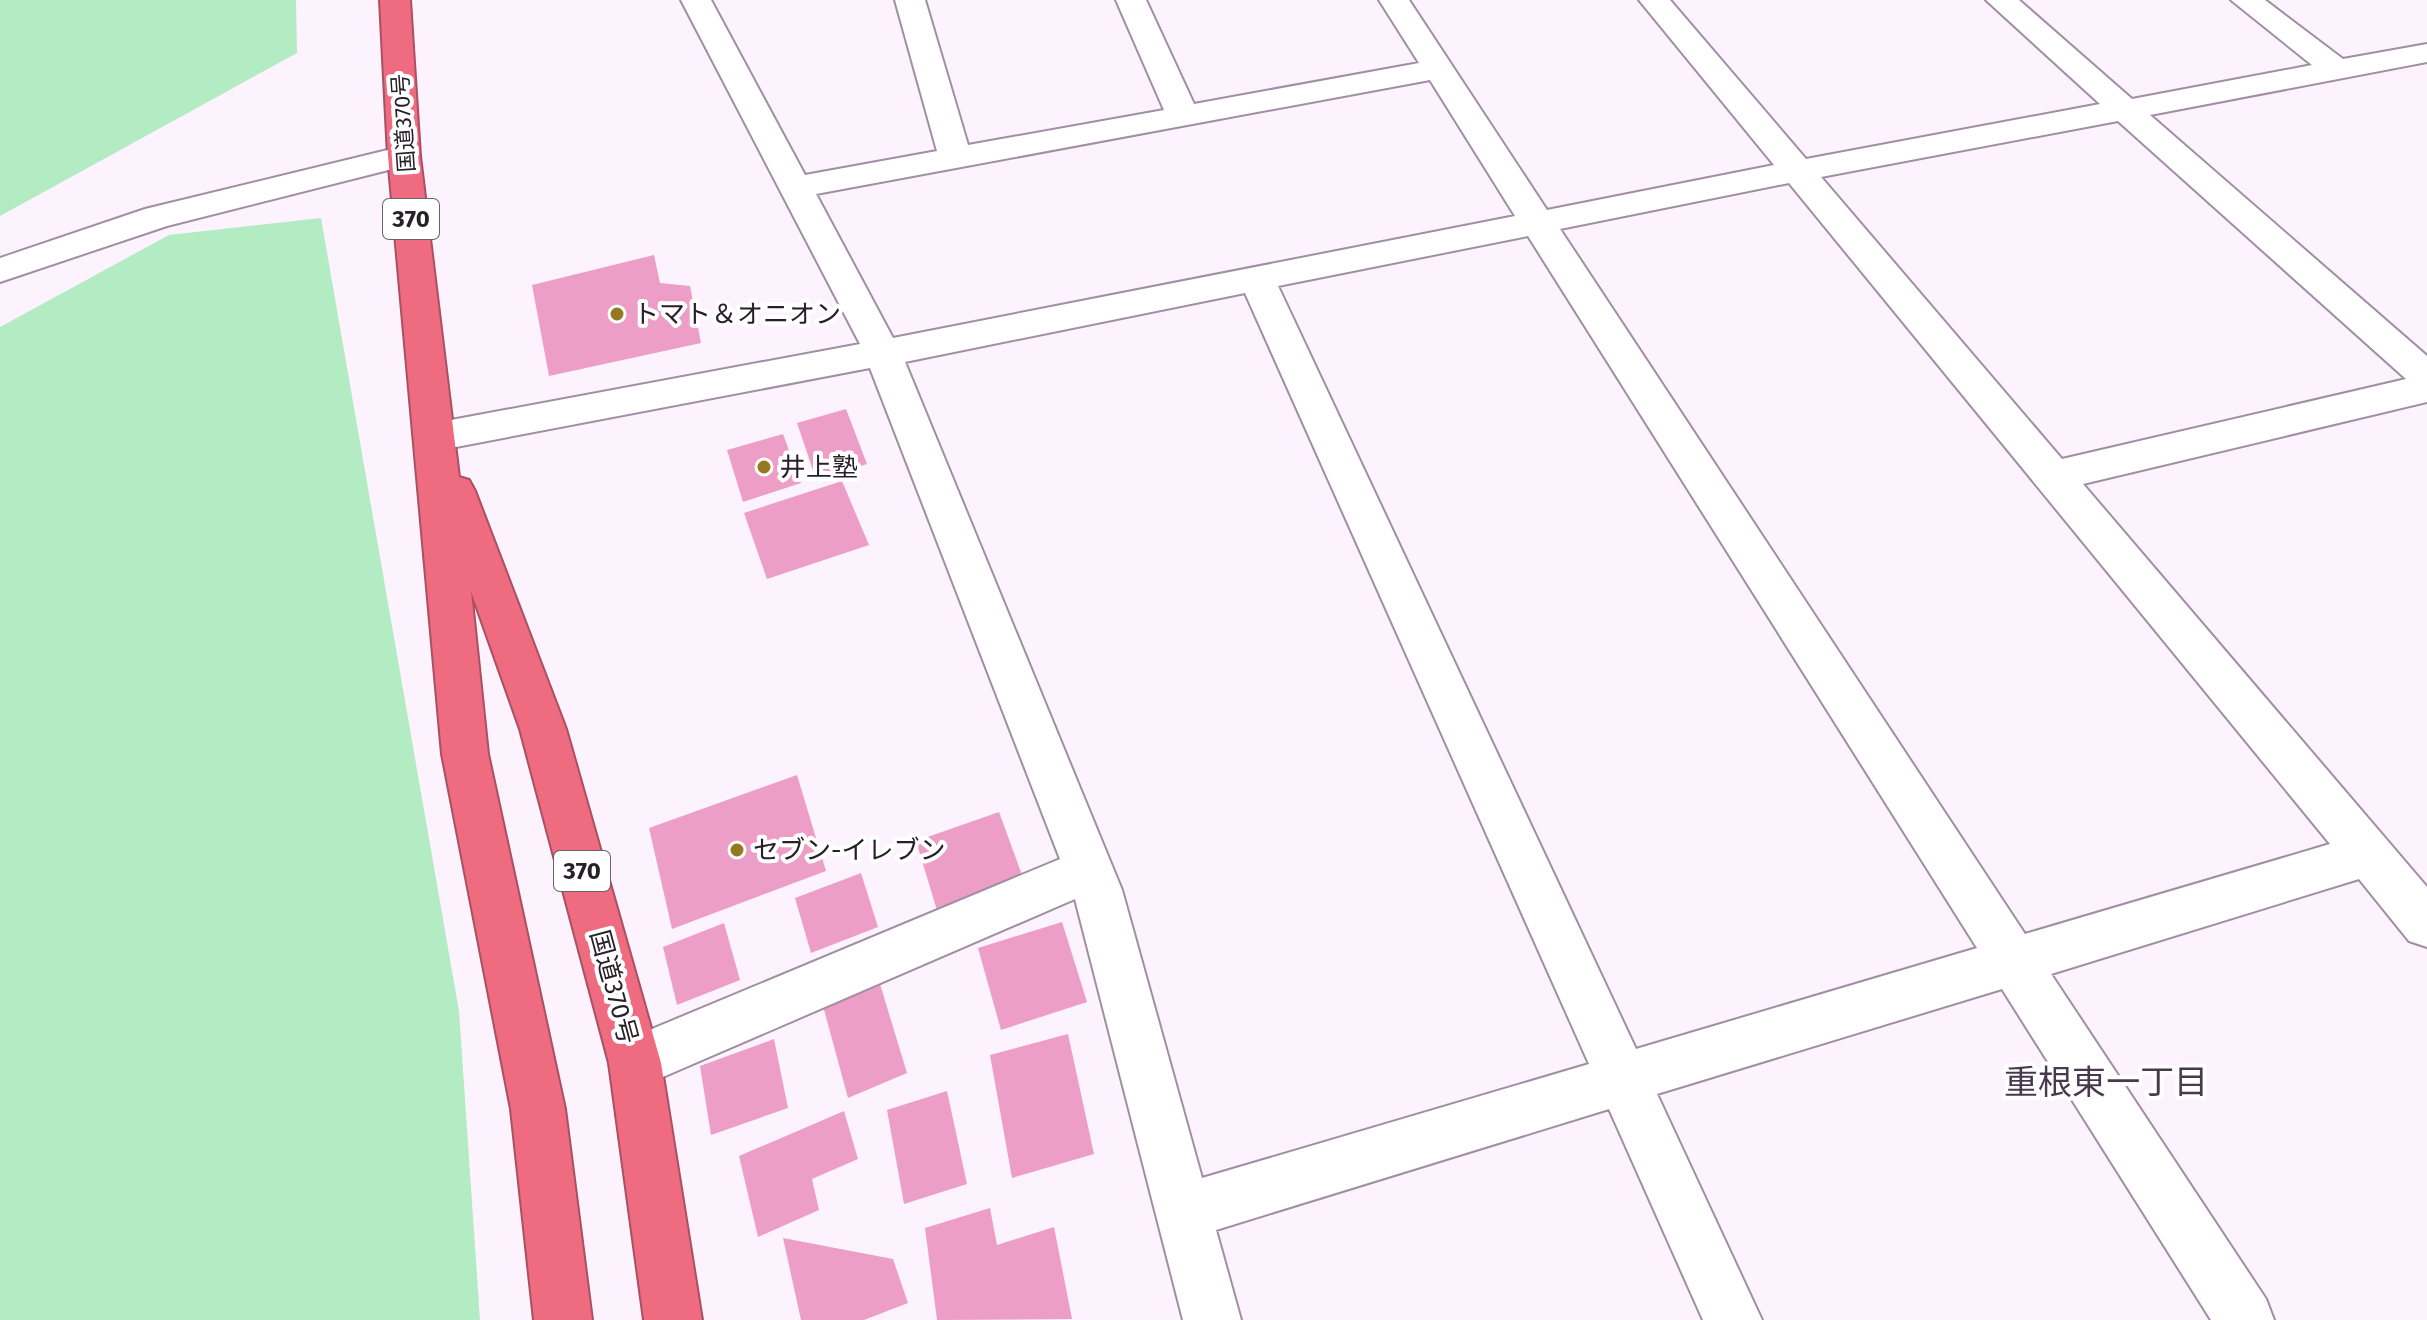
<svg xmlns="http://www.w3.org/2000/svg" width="2427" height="1320" font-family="'Fira Sans','Noto Sans JP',sans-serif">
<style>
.green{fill:#b3ebc3}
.building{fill:#ec9ec7}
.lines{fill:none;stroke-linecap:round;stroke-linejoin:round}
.minor-casing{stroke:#a18ea5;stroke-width:4}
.highway-casing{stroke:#a95162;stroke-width:4}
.minor{fill:#fff;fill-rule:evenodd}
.highway{fill:#ef6b80;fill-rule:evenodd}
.poi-dot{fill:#957820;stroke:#fff;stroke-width:3}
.labels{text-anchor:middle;stroke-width:8;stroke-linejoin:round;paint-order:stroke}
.far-street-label{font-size:22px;fill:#282029;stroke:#fff}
.shield{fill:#fff;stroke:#686369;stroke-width:2}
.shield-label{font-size:24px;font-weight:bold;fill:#282029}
.poi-label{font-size:26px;fill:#282029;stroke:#fff;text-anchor:start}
.street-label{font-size:26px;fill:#282029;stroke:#fff}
.near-neighbourhood-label{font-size:34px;fill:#49394d;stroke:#fff}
</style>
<rect width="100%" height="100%" fill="#fcf3fe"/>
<!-- green -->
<g class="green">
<path d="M0,0H296L297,53L0,216Z"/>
<path d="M321,218L459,1011L480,1320H0V327L169,235Z"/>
</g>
<!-- building -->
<g class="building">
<path d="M654,255L660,283L690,286L701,343L549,376L532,285Z"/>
<path d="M846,409L867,464L816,479L797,423Z"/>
<path d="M783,434L801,483L743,502L727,450Z"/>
<path d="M842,481L869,545L767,579L744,513Z"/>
<path d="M797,775L826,871L672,929L649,828Z"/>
<path d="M999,812L1026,886L939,917L916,841Z"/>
<path d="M861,873L878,927L811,953L795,898Z"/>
<path d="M1062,922L1087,1002L1001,1030L978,948Z"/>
<path d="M724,923L740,980L677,1005L663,947Z"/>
<path d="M880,984L907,1073L848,1098L823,1006Z"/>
<path d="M1068,1034L1094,1154L1012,1178L990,1055Z"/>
<path d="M774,1039L788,1108L711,1135L700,1066Z"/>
<path d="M947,1091L967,1184L904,1204L887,1110Z"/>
<path d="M844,1111L858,1159L812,1179L819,1210L758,1237L739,1156Z"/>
<path d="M990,1208L997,1245L1054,1227L1072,1319L937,1320L925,1228Z"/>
<path d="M783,1238L893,1259L908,1303L864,1320H801Z"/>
</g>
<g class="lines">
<defs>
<g id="minor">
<path d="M681,0H711L805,175L937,151L895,0H925L968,145L1164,110L1116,0H1146L1194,104L1419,63L1379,0H1409L1547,210L1774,165L1639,0H1670L1806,159L2100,104L1986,0H2019L2132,99L2312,65L2231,0H2265L2343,59L2427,44V62L2150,115L2427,356V402L2083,484L2427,887V947L2409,941L2359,879L2051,974L2266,1299L2274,1320H2211L2002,989L1657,1094L1762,1320H1703L1609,1109L1216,1230L1241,1320H1183L1075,899L635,1089L616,1082L609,1063L616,1044L1060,859L870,368L435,451L421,447L415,437L421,427L435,423L860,344ZM1430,80L1515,216L893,338L816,194ZM2118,121L2406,379L2062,459L1821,177ZM1789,183L2330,844L2025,934L1560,229ZM1528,236L1977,948L1636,1049L1278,286ZM1245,293L1589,1064L1202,1178L1122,890L905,362Z"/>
<path d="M404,146L416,149L420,156L416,163L167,226L0,282V258L145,209Z"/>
</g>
<path id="highway" d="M380,0H410L420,156L459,477L469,480L475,491L566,729L661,1063L702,1320H644L609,1063L520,729L471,591L488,754L565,1109L592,1320H534L511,1109L442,754L388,156Z"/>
</defs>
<!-- minor casing -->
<use href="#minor" class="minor-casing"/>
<!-- highway casing -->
<use href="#highway" class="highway-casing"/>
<!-- minor -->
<use href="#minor" class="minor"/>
<!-- highway -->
<use href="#highway" class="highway"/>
</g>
<!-- markers -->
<g class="poi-dot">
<circle cx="617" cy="314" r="8"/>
<circle cx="764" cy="467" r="8"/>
<circle cx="737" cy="850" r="8"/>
</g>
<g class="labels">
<!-- far-street labels -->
<g class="far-street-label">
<text transform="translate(403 123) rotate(-94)" y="8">国道370号</text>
</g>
<!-- shield labels -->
<g class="shield">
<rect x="383" y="199" width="56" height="40" rx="6"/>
<rect x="554" y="851" width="56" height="40" rx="6"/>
</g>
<g class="shield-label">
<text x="411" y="227">370</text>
<text x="582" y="879">370</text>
</g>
<!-- poi labels -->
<g class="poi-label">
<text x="633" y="323">トマト＆オニオン</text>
<text x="780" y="476">井上塾</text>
<text x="753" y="859">セブン-イレブン</text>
</g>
<!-- street labels -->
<g class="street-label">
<text transform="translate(614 987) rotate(75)" y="9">国道370号</text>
</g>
<!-- near-neighbourhood labels -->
<g class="near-neighbourhood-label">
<text x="2106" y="1094">重根東一丁目</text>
</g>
</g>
</svg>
